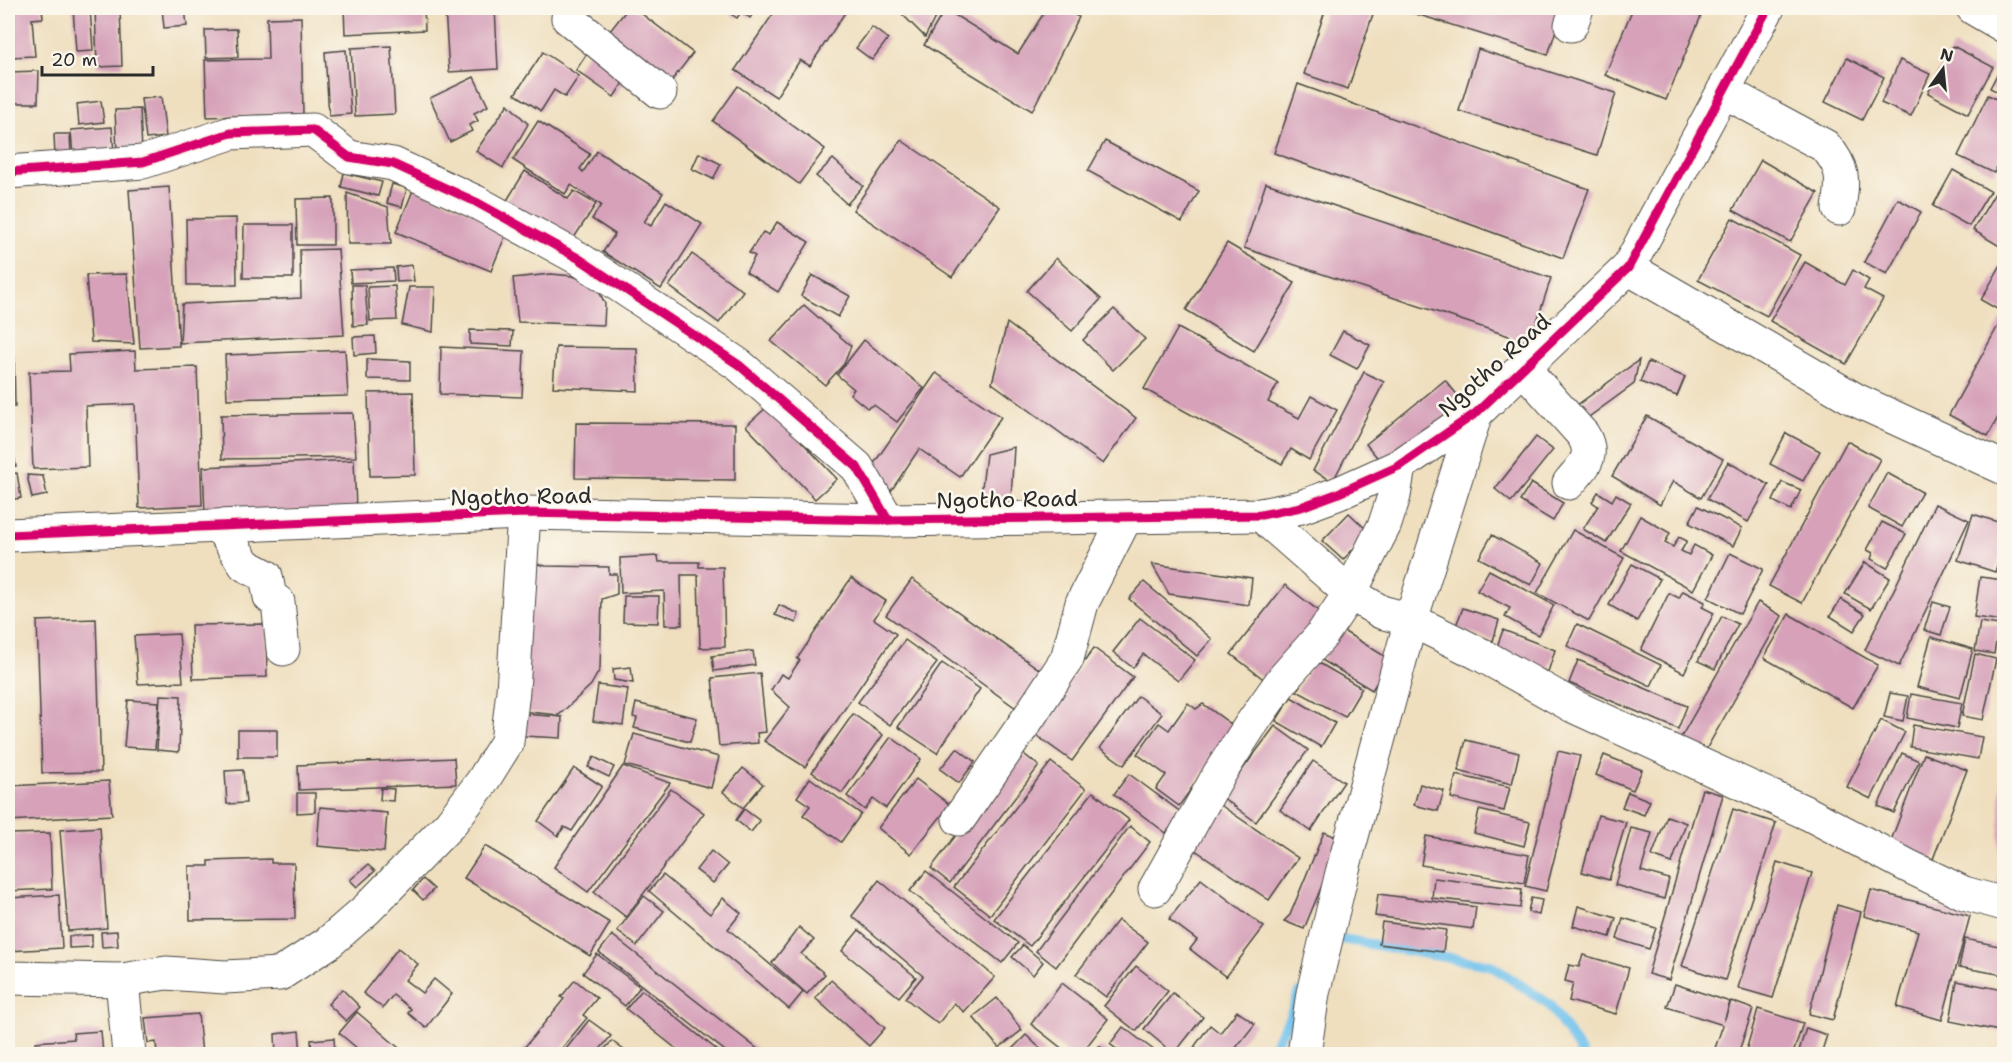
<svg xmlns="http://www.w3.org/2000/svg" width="2012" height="1062" font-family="'Shantell Sans',sans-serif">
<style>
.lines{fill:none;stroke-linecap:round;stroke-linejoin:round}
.stream{stroke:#71c2ed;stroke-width:10}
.building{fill:#d6a1b9}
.minor-casing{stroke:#484641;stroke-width:35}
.minor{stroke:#fff;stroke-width:33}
.cycleway-casing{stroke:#fbf7ec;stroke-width:13}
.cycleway{stroke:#d6006c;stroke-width:9}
.labels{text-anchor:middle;stroke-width:5;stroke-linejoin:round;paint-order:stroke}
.street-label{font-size:22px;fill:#2b2b2b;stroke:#fbf7ec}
</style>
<rect width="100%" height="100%" fill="#fbf7ec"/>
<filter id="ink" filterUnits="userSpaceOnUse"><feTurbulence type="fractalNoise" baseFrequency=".0167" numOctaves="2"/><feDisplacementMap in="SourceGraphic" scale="12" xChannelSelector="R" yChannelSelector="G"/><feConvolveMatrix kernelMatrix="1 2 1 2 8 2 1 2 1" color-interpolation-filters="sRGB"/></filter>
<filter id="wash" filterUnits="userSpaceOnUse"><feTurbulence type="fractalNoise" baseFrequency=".008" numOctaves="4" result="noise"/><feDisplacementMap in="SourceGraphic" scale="24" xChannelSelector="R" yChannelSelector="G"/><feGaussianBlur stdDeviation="1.35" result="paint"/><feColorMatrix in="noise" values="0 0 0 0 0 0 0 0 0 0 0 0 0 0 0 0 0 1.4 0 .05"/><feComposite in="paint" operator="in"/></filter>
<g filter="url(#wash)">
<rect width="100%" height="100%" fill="#efdfbf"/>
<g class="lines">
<!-- stream -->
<g class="stream">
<path d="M1336,938L1490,965L1549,1004L1582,1054"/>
<path d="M1269,1054L1290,1017L1299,993"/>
</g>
</g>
<g id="blocks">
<!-- building -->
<g class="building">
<path d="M8,8H42L43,18L32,19L35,56L10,57Z"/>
<path d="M73,8H90L93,51L76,52Z"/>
<path d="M95,8H120L122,66L97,67Z"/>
<path d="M162,8H185L187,26L164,28Z"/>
<path d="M344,8H424L425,30L345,34Z"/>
<path d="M445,8H495L498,69L449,72Z"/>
<path d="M628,8H634L693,53L670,83L606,36Z"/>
<path d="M722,8H757L750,18L741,12L737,18Z"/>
<path d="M777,8H848L810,66L800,60L776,97L735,70Z"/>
<path d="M896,8H940L925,37Z"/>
<path d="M1047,8H1059L1079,17L1032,111L924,45L945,9L1018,54Z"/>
<path d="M1326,8H1375L1348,89L1304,74Z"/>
<path d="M1397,8H1563L1548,55Z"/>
<path d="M1633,8H1680L1701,16L1666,100L1605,75Z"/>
<path d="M301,17L303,114L207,117L205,60L268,59L267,18Z"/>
<path d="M872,27L888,39L872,60L856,48Z"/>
<path d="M237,29L238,57L206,58L205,30Z"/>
<path d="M391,46L395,114L355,116L351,48Z"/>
<path d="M1953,46L1993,67L1968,114L1928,93Z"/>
<path d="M590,49L628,75L614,97L576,70Z"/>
<path d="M1478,49L1616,93L1597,155L1459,111Z"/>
<path d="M346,50L351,114L329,116L325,52Z"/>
<path d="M543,52L579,76L565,97L554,90L541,111L515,94Z"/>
<path d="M1847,58L1884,77L1862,120L1825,102Z"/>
<path d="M1900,60L1930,74L1911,116L1881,103Z"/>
<path d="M2002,65L2004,66V95L1990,88Z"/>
<path d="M39,71L38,103H8V72Z"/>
<path d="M474,77L488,106L474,113L478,121L469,125L472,131L450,142L430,98Z"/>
<path d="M1298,84L1589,189L1563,258L1274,153Z"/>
<path d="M738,86L825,149L799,184L713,121Z"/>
<path d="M1988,95L2004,103V151L1994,173L1958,156Z"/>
<path d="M161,97L166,137L146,139L141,99Z"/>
<path d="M101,101L104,122L79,125L77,104Z"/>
<path d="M508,104L528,124L503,168L476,151Z"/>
<path d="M140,109L142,151L117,152L115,110Z"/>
<path d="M538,121L590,154L580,169L583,172L597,151L663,193L644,222L651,226L666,201L702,224L661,289L603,252L615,234L592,219L601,205L571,185L565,194L513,160Z"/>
<path d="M112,127L114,153L73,156L71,130Z"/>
<path d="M54,134H70L71,157H55Z"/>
<path d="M901,140L1000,207L952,277L853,210Z"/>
<path d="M1105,141L1199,191L1182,222L1088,171Z"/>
<path d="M699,153L721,164L713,179L692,169Z"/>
<path d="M833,159L863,186L847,204L816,176Z"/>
<path d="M1761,160L1818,193L1790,242L1733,210Z"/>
<path d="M1953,170L1990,191L1969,226L1933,206Z"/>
<path d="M525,171L568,199L574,191L596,204L570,244L506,202Z"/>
<path d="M344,173L382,182L378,196L341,187Z"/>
<path d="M1266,183L1551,278L1530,343L1244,248Z"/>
<path d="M392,184L407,188L402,207L387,203Z"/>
<path d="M169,187L179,346L140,348L129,190Z"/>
<path d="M414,188L509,227L491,271L396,232Z"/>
<path d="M347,193L388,207L391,244H348Z"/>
<path d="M1995,193L2004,199V242L2001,247L1973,230Z"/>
<path d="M333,198V245H297L296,199Z"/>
<path d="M1898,199L1921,212L1887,274L1864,262Z"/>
<path d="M236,218L237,285H187L186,219Z"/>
<path d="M1732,218L1800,255L1767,316L1698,280Z"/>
<path d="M777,222L809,242L778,292L746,272L755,256L749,253L763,232L769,235Z"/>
<path d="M244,225H293V278H243Z"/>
<path d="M1227,243L1295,283L1254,351L1186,310Z"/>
<path d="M338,249L344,335L180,343L182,304L301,298L300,250Z"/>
<path d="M10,251L12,293H8V252Z"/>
<path d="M692,254L743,291L719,323L669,286Z"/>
<path d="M1056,258L1101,299L1072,331L1027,291Z"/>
<path d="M1805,262L1845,285L1853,270L1869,280L1864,289L1883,299L1846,364L1770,321Z"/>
<path d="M2002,263L2004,264V313L1981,300Z"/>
<path d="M412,265L414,281L397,282L396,267Z"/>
<path d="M393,268L394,281L351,283L350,270Z"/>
<path d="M127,274L134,344L91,342L86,275Z"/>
<path d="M551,274L573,276L596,285L605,304L604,325L518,322L513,278Z"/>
<path d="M812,275L850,296L838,317L801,296Z"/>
<path d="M352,285H365L368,325L353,326Z"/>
<path d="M395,286L397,320L370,321L368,287Z"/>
<path d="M409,287H435L433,332L402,325Z"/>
<path d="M804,305L851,346L844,364L825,385L771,341Z"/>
<path d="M1114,309L1145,339L1113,370L1083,340Z"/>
<path d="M2004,315V406L1988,436L1949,415Z"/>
<path d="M1007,323L1136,418L1103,464L992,383Z"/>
<path d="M1178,328L1278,383L1268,402L1299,418L1311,396L1337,410L1309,460L1291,449L1282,464L1144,389Z"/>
<path d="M470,330L513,331L512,346L470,344Z"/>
<path d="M1343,331L1370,345L1357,369L1330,355Z"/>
<path d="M375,336L376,353L354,355L353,337Z"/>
<path d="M864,340L924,388L897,422L874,405L867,408L850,394L854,389L837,375Z"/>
<path d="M441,347L524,351L522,397L440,394Z"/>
<path d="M556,347L637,348L638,391L553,387Z"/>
<path d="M345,350L348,396L227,399L225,355Z"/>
<path d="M135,351L136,369L197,367L202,505L139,508L135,404L86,406L88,467L33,469L29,372L70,371L69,354Z"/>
<path d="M8,355H14L15,407H8Z"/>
<path d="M367,359L410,361V380L367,379Z"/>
<path d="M1639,360L1634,384L1575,427L1565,414Z"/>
<path d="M1648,362L1685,377L1677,396L1640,382Z"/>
<path d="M1364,372L1384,382L1333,481L1313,471Z"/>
<path d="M936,373L1001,417L960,477L919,449L891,491L866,475Z"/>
<path d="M1445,380L1464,403L1386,468L1366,444Z"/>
<path d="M413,392L415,475L370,476L368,393Z"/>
<path d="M768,406L837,479L815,499L746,426Z"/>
<path d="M353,413L356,457L222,459L221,415Z"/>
<path d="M1647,416L1723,459L1701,498L1673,481L1660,505L1612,476Z"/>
<path d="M576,423L735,424V480L575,478Z"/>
<path d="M1786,433L1820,451L1803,481L1770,464Z"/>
<path d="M1536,437L1553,450L1511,502L1495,489Z"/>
<path d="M1847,441L1880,459L1802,603L1769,586Z"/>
<path d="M1014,447L1011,498L980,504L986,454Z"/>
<path d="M13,451L16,466L8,467V452Z"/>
<path d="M354,460L356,509L205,515L203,467Z"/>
<path d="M1728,462L1769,485L1748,522L1707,499Z"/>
<path d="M17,473L21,498L8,500V474Z"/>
<path d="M1887,473L1922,492L1902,527L1868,508Z"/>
<path d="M27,475L43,476L47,495L32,498Z"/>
<path d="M1782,482L1801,490L1791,510L1773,501Z"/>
<path d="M1531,483L1563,503L1553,521L1520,501Z"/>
<path d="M1598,492L1612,501L1616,494L1631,503L1606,543L1583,529L1598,506L1592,502Z"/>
<path d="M1935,504L1969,520L1899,666L1865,650Z"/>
<path d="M1698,506L1742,528L1733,546L1689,523Z"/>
<path d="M1349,513L1369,532L1343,560L1322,541Z"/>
<path d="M1973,514L2004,524V544L1995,572L1958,560Z"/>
<path d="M1640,516L1670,533L1665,543L1673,547L1679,537L1687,541L1681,551L1689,555L1694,545L1712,555L1693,590L1621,551Z"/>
<path d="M1882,522L1906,534L1887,568L1871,559L1873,553L1867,550Z"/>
<path d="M1573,530L1624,558L1589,621L1537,593Z"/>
<path d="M1492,535L1543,563L1531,585L1479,558Z"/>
<path d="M1730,553L1763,569L1740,614L1708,598Z"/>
<path d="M658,556L659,562H699V567H723L725,647L700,648L698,575H681L682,625H665L664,591L621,593L620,558Z"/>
<path d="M1865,562L1890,578L1871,609L1845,594Z"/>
<path d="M533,563L546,566L609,567V574H617V594L602,599L600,669L591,685L559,715L519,711Z"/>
<path d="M1152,564L1252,578L1249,605L1169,594Z"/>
<path d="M1632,564L1660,579L1637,621L1609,605Z"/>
<path d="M1489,570L1554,605L1538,635L1505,617L1510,608L1477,591Z"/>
<path d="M1980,577L2004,580L2003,621L1974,617Z"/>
<path d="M851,578L886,601L874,619L896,634L805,767L764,741L790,707L771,690L781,674L788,678L800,660L797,659Z"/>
<path d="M912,579L1043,672L1016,708L886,615Z"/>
<path d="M1144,582L1212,639L1197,656L1129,599Z"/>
<path d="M1285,585L1320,612L1266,681L1231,654Z"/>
<path d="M1683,591L1705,602L1702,607L1714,613L1684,673L1641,650L1669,593L1679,598Z"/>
<path d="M624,596H659L658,623L623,622Z"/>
<path d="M1841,599L1865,614L1854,631L1830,616Z"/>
<path d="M1758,602L1782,616L1704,753L1680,739Z"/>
<path d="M1933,602L1950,607L1941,635L1924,630Z"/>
<path d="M779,605L799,614L796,623L775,615Z"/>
<path d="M1463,608L1499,620L1493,641L1455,628Z"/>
<path d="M1789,614L1878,665L1853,708L1764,658Z"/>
<path d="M1722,616L1738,624L1715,669L1698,661Z"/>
<path d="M1140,618L1195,660L1178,681L1143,654L1133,668L1113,652Z"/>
<path d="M96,619L101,772L42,773L37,621Z"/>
<path d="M1980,622L1999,625L1994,654L1975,651Z"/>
<path d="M266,624L267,677L193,679L191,625Z"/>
<path d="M1577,624L1661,665L1651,686L1567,646Z"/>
<path d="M1340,629L1391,660L1372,690L1322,660Z"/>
<path d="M1503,630L1555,650L1548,672L1495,652Z"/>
<path d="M179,634L183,682L138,684L134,636Z"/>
<path d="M1931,637L1973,649L1960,698L1917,687Z"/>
<path d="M905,640L937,663L890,725L858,702Z"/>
<path d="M1094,648L1133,677L1072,761L1033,733Z"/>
<path d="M753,651L755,665L714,671L712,656Z"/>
<path d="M1975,654L1996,659L1983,720L1962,716Z"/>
<path d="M1314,660L1362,688L1345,717L1297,691Z"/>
<path d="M1578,660L1687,706L1678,729L1569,683Z"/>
<path d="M942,663L980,689L937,753L898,727Z"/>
<path d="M631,667L633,683L614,680L613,669Z"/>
<path d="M760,673L766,732L757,733L758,743L719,746L712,678Z"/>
<path d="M598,685L628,689L623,725L593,721Z"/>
<path d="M1890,693L1908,696L1903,721L1884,717Z"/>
<path d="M1911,694L1962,703L1957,728L1907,718Z"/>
<path d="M160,695L181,696L179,752L157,750Z"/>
<path d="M1138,696L1162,714L1124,765L1100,748Z"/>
<path d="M1291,697L1335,723L1321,747L1276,721Z"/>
<path d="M128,700L159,702L155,749L124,747Z"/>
<path d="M636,703L697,718L690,742L634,728L637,718L633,717Z"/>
<path d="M1188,703L1196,709L1203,704L1235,727L1179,806L1156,789L1166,775L1137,754L1159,723L1169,730Z"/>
<path d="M524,714L562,717L561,738L523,736Z"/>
<path d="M853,714L883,735L842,793L812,772Z"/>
<path d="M1881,720L1905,732L1871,799L1847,787Z"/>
<path d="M1913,725L1982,737L1978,759L1910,747Z"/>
<path d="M1275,726L1308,750L1256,822L1222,797Z"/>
<rect x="238" y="730" width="39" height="27"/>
<path d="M634,734L719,757L711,788L625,765Z"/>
<path d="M891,737L921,759L886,808L873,799L865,810L847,796Z"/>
<path d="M1466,740L1519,753L1512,784L1458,771Z"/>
<path d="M957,748L975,762L959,783L940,769Z"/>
<path d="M1020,751L1039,766L950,883L931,868Z"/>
<path d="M1558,751L1580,756L1546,891L1525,886Z"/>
<path d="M1902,753L1919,761L1894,813L1878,806Z"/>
<path d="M1924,754L1967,770L1933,859L1890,843Z"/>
<path d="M1604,755L1642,770L1633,790L1596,775Z"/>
<path d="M594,757L614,767L609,777L588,767Z"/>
<path d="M454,758L456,784L299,790L298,765Z"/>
<path d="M1313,761L1344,782L1311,831L1280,810Z"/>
<path d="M1051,762L1086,789L990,915L954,887Z"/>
<path d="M623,766L670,783L588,892L554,867Z"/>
<path d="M574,768L602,786L572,831L564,827L558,836L538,821Z"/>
<path d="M743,768L763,784L743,808L723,792Z"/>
<path d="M243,770L246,803L227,804L225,771Z"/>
<path d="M1129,774L1182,813L1166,833L1114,794Z"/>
<path d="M1456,775L1510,787L1504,811L1451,798Z"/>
<path d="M2001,776H2004V890H1998Z"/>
<path d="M810,778L861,814L841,842L803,815L810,806L797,797Z"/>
<path d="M916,779L950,805L911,854L878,828Z"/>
<path d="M109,781L112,815L8,821V786Z"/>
<path d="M1420,784L1444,791L1438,811L1414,805Z"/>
<path d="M381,788L394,789L393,801L380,800Z"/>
<path d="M671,789L704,813L626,917L594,892Z"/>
<path d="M1702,789L1723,795L1669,980L1648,974Z"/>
<path d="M1093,792L1129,820L1030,946L994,919Z"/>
<path d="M1628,792L1650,801L1644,815L1622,807Z"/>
<path d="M297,793H315V812L297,813Z"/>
<path d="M1216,802L1298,858L1269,900L1188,845Z"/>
<path d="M320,807L387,813L384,852L317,846Z"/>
<path d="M744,809L760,821L751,832L736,820Z"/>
<path d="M1733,809L1776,823L1725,980L1682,966Z"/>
<path d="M1479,810L1530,822L1524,846L1474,833Z"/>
<path d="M1598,815L1626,822L1609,880L1582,872Z"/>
<path d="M1667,816L1686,823L1672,863L1652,856Z"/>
<path d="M1130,826L1150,842L1056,967L1036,951Z"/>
<path d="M100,827L107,928L68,931L60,830Z"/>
<path d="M1631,828L1652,833L1641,871L1669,879L1664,899L1615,885Z"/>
<path d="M1324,832L1341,839L1304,929L1284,921L1290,915Z"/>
<path d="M50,833L52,889L8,891V834Z"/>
<path d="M1426,836L1529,855L1524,883L1421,865Z"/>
<path d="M485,846L610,923L590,956L464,878Z"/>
<path d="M711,851L728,865L713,883L696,870Z"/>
<path d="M271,859V863H294L295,919L190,920L189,866H209V861Z"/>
<path d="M1777,862L1812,873L1773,998L1738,988Z"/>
<path d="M368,865L375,871L357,887L350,880Z"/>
<path d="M926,871L1018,943L1002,963L910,891Z"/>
<path d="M663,875L710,914L723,898L741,913L728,929L803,992L789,1009L649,891Z"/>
<path d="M1434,878L1522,889L1520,908L1432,898Z"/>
<path d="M423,879L434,889L423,900L413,890Z"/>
<path d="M1201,879L1264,927L1226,977L1190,949L1197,940L1169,919Z"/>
<path d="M879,880L995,977L964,1012L954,1003L938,1024L905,998L923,976L852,916Z"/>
<path d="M1871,890L1970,916L1942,1020L1897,1007L1918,931L1864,916Z"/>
<path d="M1378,894L1476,907L1473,929L1375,916Z"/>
<path d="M59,895L62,948L8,951V898Z"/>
<path d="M644,896L664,911L637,946L617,931Z"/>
<path d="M1531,898L1542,900L1539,915L1528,912Z"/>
<path d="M1837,905L1861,912L1833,1020L1809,1014Z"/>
<path d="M1578,906L1616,918L1610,937L1573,926Z"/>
<path d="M1623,918L1656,928L1649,949L1617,939Z"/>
<path d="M1118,920L1148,942L1106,997L1076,974Z"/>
<path d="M1382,922L1446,930L1443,952L1379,944Z"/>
<path d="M799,927L814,940L801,954L825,974L807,994L772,963Z"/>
<path d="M859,930L916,977L899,997L842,951Z"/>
<path d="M117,931L118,946L102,947L101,932Z"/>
<path d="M92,935V947L69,948V936Z"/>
<path d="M612,935L764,1054H729L599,952Z"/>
<path d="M1965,939L2004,947V975L1959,967Z"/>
<path d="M1023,945L1043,962L1033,975L1012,957Z"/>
<path d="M398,948L418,964L405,980L422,993L434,979L452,994L426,1028L408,1013L411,1009L393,995L383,1008L363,993Z"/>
<path d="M597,954L640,987L625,1006L583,973Z"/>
<path d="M1583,955L1629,968L1616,1014L1569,1001L1573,983L1565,981L1569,965L1579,967Z"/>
<path d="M1136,966L1168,991L1136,1031L1104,1006Z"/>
<path d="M575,980L597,998L583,1015L587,1018L557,1054H519L564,999L561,997Z"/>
<path d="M831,980L885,1028L869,1046L815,998Z"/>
<path d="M1957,981L2004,990V1032L1950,1021Z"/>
<path d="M1062,983L1108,1019L1081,1054H1069L1031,1024Z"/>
<path d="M1675,984L1730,1002L1724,1021L1731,1001L1753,1009L1738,1054H1713L1723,1025L1667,1007Z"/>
<path d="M342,989L360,1007L346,1021L328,1004Z"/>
<path d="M642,990L722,1054H683L626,1009Z"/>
<path d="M1173,993L1203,1017L1174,1054L1144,1029Z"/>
<path d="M997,998L1022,1030L999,1048L973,1017Z"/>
<path d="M1758,1009L1803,1023L1793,1054H1745Z"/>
<path d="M1237,1011L1255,1024L1231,1054H1203L1194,1047L1210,1025L1220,1033Z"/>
<path d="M357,1012L406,1054H364L339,1033Z"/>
<path d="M198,1014L202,1054H157L156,1042L148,1043L145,1018Z"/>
<path d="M589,1020L611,1036L596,1054H562Z"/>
<path d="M1123,1027L1159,1054H1123L1110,1044Z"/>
<path d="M1806,1028L1827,1035L1821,1054H1798Z"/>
<path d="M101,1031L103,1054H36L35,1042L74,1039L73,1033Z"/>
<path d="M299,1031L301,1054H276L275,1034Z"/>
<path d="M1026,1035L1046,1054H1007Z"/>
<path d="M334,1038L335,1054H312L311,1040Z"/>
<path d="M612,1041L629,1054H600Z"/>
<path d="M1099,1046L1112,1054H1093Z"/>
</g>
</g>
</g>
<g filter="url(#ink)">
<use href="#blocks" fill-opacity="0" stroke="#484641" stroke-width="1.5"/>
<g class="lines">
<defs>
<g id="minor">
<path d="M570,8L568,18L660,92"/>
<path d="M1973,8L2004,26"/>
<path d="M1571,25L1577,8"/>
<path d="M1723,91L1825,146C1845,168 1843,180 1839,209"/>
<path d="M8,172L143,162L231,133L313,130L349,157L393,164L476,202L578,258L739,365L857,467L888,520"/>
<path d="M1628,268L1856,400L2004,468"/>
<path d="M1523,368L1583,435C1596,457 1583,466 1569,483"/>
<path d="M1261,515L1350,593L1381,612L1411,620L1480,654L1573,706L1809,814L1908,866L1964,893L2004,904"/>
<path d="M220,526L245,565L266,576L270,597L278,602L283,649"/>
<path d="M8,535L524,513L888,520L1261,515L1301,507L1339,493L1399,466L1476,413L1628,268L1768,8"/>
<path d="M959,819L1031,714L1067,659L1082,603L1126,517"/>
<path d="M1155,889L1218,776L1250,726L1283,679L1321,636L1350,593L1385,524L1394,496L1399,466"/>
<path d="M8,978L122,980L166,973L225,977L280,974L328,943L367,909L450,824L482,782L507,742L513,691L524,513"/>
<path d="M122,980L129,1054"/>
<path d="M1304,1054L1313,993L1342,873L1411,620L1476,413"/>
</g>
</defs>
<!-- minor casing -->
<use href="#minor" class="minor-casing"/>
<!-- minor -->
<use href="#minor" class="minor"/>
<defs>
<g id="cycleway">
<path d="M8,172L143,162L231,133L313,130L349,157L393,164L476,202L578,258L739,365L857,467L888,520"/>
<path d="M8,535L524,513L888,520L1261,515L1301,507L1339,493L1399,466L1476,413L1628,268L1768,8"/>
</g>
</defs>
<!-- cycleway casing -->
<use href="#cycleway" class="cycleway-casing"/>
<!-- cycleway -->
<use href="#cycleway" class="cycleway"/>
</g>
</g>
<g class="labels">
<!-- street labels -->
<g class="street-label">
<text transform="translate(1494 365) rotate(-42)" y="8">Ngotho Road</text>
<text transform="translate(521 496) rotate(-1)" y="8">Ngotho Road</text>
<text transform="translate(1007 499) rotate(-1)" y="8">Ngotho Road</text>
</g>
</g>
<!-- margin -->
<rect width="2012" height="1062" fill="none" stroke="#fbf7ec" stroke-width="30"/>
<!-- north arrow -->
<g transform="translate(1943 69) rotate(15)" stroke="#fbf7ec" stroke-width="4.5" paint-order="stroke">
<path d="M0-4.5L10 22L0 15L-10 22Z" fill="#2b2b2b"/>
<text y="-9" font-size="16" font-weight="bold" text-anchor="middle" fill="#2b2b2b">N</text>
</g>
<!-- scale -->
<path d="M42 66v9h111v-9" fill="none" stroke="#2b2b2b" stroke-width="3"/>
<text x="51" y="66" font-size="18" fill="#2b2b2b" stroke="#fbf7ec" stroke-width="4.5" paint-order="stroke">20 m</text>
</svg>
